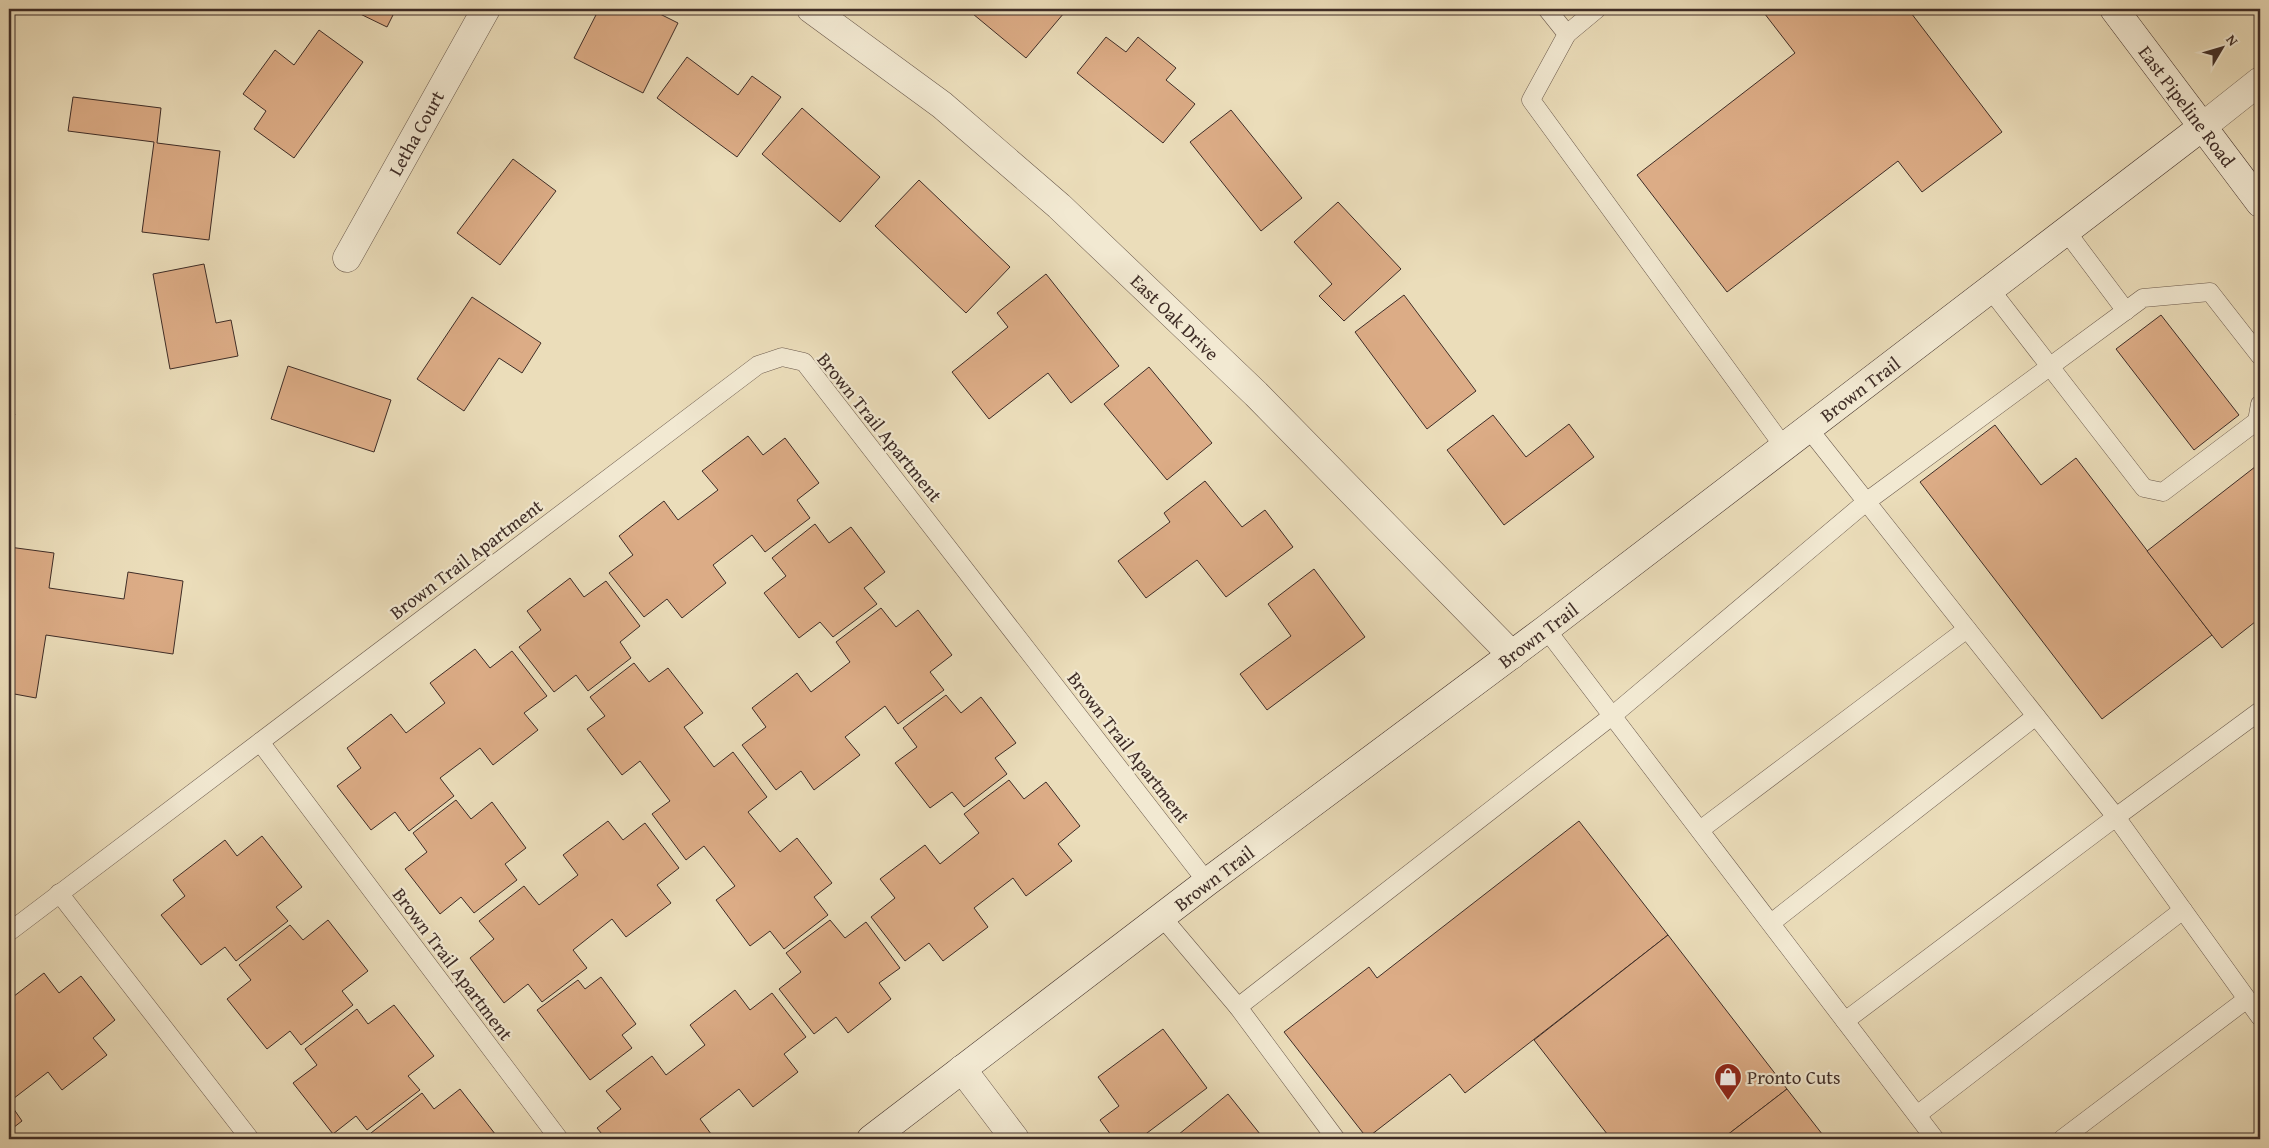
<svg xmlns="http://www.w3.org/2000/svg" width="2269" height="1148" font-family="'Gentium Book Plus',serif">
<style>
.building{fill:#dcac86;stroke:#3f2d27}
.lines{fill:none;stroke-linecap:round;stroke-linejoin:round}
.lane-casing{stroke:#6a594c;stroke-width:19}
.street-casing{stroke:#6a594c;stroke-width:29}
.secondary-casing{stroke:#3f2d27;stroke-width:29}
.lane{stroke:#f2e9d2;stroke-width:18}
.street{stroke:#f2e9d2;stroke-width:28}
.secondary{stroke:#f2e9d2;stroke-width:28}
.labels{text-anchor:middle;stroke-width:4.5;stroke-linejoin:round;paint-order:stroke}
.street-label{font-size:19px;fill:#3f2d27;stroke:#f2e9d2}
.poi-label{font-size:19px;fill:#3f2d27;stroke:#f2e9d2;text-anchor:start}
</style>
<rect width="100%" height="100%" fill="#ebddba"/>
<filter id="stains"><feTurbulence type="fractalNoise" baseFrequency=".004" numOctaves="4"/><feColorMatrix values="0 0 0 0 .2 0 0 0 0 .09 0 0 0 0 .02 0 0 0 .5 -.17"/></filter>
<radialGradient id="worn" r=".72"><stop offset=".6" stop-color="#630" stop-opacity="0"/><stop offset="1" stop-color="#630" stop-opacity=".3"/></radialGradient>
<!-- building -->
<g class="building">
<path d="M350,9H396L387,27Z"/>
<path d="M599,9H650L678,23L643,93L574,58Z"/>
<path d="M967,9H1059L1064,13L1026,58Z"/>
<path d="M1761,9H1908L2002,132L1922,192L1898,161L1727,292L1637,175L1795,53Z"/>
<path d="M319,30L363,62L294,158L254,129L266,111L243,94L275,50L294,65Z"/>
<path d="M1106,37L1126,52L1138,37L1176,68L1166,80L1195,104L1163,143L1077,73Z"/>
<path d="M687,57L738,95L752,76L781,97L737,157L657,98Z"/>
<path d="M73,97L161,108L157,143L220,151L209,240L142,232L154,142L68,131Z"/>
<path d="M802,108L880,177L840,222L762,154Z"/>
<path d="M1231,110L1302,198L1261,231L1190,142Z"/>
<path d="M513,159L556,191L500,265L457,233Z"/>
<path d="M919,180L1010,267L966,313L875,226Z"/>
<path d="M1338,202L1401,269L1344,321L1319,296L1332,284L1294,242Z"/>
<path d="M204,264L216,323L231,320L238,356L170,369L153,274Z"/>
<path d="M1046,274L1119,366L1071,403L1048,373L989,419L952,372L1008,327L997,313Z"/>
<path d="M1404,295L1476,391L1427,429L1355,332Z"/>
<path d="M472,297L541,343L522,373L499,358L464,411L417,379Z"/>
<path d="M2161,315L2239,415L2194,450L2116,349Z"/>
<path d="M288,366L391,400L374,452L271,419Z"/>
<path d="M1149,367L1212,443L1167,480L1104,404Z"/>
<path d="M9,406L15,415L9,420Z"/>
<path d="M1493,415L1526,457L1569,424L1594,457L1504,525L1447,450Z"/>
<path d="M1995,425L2041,485L2076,458L2212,635L2102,719L1920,482Z"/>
<path d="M748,436L763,455L785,438L819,483L797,500L810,518L765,552L752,535L713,565L726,583L682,618L667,599L644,617L609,573L633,555L619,536L664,501L678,520L718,490L702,471Z"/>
<path d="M2260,463V618L2222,648L2147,551Z"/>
<path d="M1205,481L1242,527L1265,510L1293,547L1226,597L1197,560L1146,598L1118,561L1170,522L1164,513Z"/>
<path d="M815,524L829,543L851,527L885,572L864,588L877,604L833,637L820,622L799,638L764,593L786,576L772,558Z"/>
<path d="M9,547L54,553L49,588L124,599L128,572L183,581L173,654L46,635L36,698L9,693Z"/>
<path d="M1314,569L1365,637L1267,710L1240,674L1291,636L1268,604Z"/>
<path d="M570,578L584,597L606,581L640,626L620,642L631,658L588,691L576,675L554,692L519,647L541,630L527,611Z"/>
<path d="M881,608L896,627L918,610L952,655L930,672L944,690L898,724L885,706L845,737L860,755L814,790L801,771L776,790L742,745L766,727L752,708L797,673L811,692L850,662L836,642Z"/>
<path d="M475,649L490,668L512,651L547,696L524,713L538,730L493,765L480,748L440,778L454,796L409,831L395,812L371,830L337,786L361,768L347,748L391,714L406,733L445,703L430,683Z"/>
<path d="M634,663L649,682L668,668L703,713L684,727L714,767L733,752L767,797L748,812L780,852L797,838L832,883L814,897L828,915L784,949L770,931L750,946L716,900L735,886L704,846L686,860L652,814L670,801L640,761L622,775L587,729L605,716L590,697Z"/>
<path d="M946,695L961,713L981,697L1016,743L995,758L1007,774L964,807L952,792L930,808L895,763L917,747L903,728Z"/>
<path d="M1009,780L1024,799L1046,782L1080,826L1058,844L1072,861L1026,896L1013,878L974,908L988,927L943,961L929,943L905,961L871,917L895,898L880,879L925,845L940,864L979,833L964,814Z"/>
<path d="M456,800L471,819L492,802L526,848L505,864L517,880L474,913L461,897L440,914L405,869L427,852L413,833Z"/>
<path d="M608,821L623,840L645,823L679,868L657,885L671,903L626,937L612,919L573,950L587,968L542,1002L528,984L504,1003L470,958L494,939L479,921L524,886L539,905L578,875L563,855Z"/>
<path d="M1579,821L1668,935L1465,1093L1450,1074L1367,1138L1284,1032L1369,967L1377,978Z"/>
<path d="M262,836L302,887L276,907L288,921L236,961L225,947L201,965L161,915L185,896L173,880L225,840L237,856Z"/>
<path d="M328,920L368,971L342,991L353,1005L301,1045L290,1031L267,1049L227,999L251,980L239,965L290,925L303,940Z"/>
<path d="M830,920L845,938L866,922L900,968L879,983L891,999L848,1033L836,1017L814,1034L779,989L801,972L786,953Z"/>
<path d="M1668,935L1787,1089L1722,1139H1611L1534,1040Z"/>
<path d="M44,973L59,993L81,976L115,1020L93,1038L107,1055L62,1090L48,1072L9,1102V1031L13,1027L9,1021V1000Z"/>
<path d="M601,977L636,1024L622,1035L632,1048L590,1080L537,1010L578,980L585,989Z"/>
<path d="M735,990L750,1010L772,993L806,1037L784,1054L798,1072L753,1107L739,1089L700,1119L714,1138L712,1139H606L597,1128L621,1109L606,1091L652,1056L666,1075L705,1045L690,1025Z"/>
<path d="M394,1005L434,1056L408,1076L420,1090L367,1130L356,1116L333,1134L293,1083L317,1065L305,1049L357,1009L368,1024Z"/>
<path d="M1163,1029L1207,1088L1139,1139H1114L1100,1120L1119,1106L1098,1077Z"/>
<path d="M460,1089L499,1139H376L371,1133L422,1093L434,1109Z"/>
<path d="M1787,1089L1826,1139H1722Z"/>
<path d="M1228,1094L1264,1139H1173Z"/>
<path d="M9,1102L22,1121L9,1131Z"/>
</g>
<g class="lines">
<defs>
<g id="lane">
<path d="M1547,9L1567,34L1531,100L1784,447"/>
<path d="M1567,34L1597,9"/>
<path d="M2066,231L2126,311"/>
<path d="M1990,289L2144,488L2163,492L2257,421L2260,404"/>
<path d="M1808,428L2116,817L2260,711"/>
<path d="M1546,629L1935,1139"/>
<path d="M260,742L559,1139"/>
<path d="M1700,830L1967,629"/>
<path d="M59,893L250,1139"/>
<path d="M1162,917L1238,1007L1612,716L1866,502L2143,298L2210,292L2260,356"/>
<path d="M1771,923L2036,716"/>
<path d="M9,932L758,365L782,357L804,362L1207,882"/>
<path d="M1238,1007L1336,1139"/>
<path d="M1845,1021L2116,817L2260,1017"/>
<path d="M1917,1115L2183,910"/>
<path d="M2062,1139L2247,999"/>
</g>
<g id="street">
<path d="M811,9L942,105L1059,206L1256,394L1512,655"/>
<path d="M2202,127L2260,81"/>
<path d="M347,258L486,9"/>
<path d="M962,1069L1015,1139"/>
</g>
<g id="secondary">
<path d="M2114,9L2260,203"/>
<path d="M871,1139L1207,882L1546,629L2202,127"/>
</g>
</defs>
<!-- lane casing -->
<use href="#lane" class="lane-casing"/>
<!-- street casing -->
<use href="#street" class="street-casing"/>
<!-- secondary casing -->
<use href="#secondary" class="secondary-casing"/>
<!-- lane -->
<use href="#lane" class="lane"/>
<!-- street -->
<use href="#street" class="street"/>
<!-- secondary -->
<use href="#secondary" class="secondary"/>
</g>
<!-- icons -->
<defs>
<symbol id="shop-pin" viewBox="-11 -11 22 30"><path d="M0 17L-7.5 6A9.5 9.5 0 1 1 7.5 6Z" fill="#8f2418" stroke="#f2e9d2"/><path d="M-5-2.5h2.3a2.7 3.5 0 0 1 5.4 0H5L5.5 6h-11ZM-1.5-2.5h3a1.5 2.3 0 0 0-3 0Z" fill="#fff"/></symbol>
</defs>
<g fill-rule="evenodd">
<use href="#shop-pin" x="1712" y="1061" width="32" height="43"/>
</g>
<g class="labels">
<!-- street labels -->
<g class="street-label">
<text transform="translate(2187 106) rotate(53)" y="7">East Pipeline Road</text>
<text transform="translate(416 133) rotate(-61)" y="7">Letha Court</text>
<text transform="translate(1175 317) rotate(44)" y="7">East Oak Drive</text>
<text transform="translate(1860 389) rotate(-37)" y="7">Brown Trail</text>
<text transform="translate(880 427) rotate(51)" y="7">Brown Trail Apartment</text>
<text transform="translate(466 559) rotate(-37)" y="7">Brown Trail Apartment</text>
<text transform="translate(1538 635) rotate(-37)" y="7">Brown Trail</text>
<text transform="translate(1129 747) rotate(52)" y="7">Brown Trail Apartment</text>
<text transform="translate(1214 878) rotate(-37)" y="7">Brown Trail</text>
<text transform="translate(453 964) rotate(53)" y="7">Brown Trail Apartment</text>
</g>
<!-- poi labels -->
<g class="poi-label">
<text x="1747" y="1084">Pronto Cuts</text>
</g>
</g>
<!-- margin -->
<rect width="2269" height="1148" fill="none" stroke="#ebddba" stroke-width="30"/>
<rect x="10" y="10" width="2249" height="1128" fill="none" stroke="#3f2d27" stroke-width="2.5"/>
<rect x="15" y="15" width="2239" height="1118" fill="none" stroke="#3f2d27"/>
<!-- north arrow -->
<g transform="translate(2222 48) rotate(52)" stroke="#f2e9d2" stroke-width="4" paint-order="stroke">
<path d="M0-4L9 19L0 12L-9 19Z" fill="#3f2d27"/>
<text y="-8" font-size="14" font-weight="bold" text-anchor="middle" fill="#3f2d27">N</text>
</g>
<rect width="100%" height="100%" filter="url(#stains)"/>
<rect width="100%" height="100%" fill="url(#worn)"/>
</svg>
